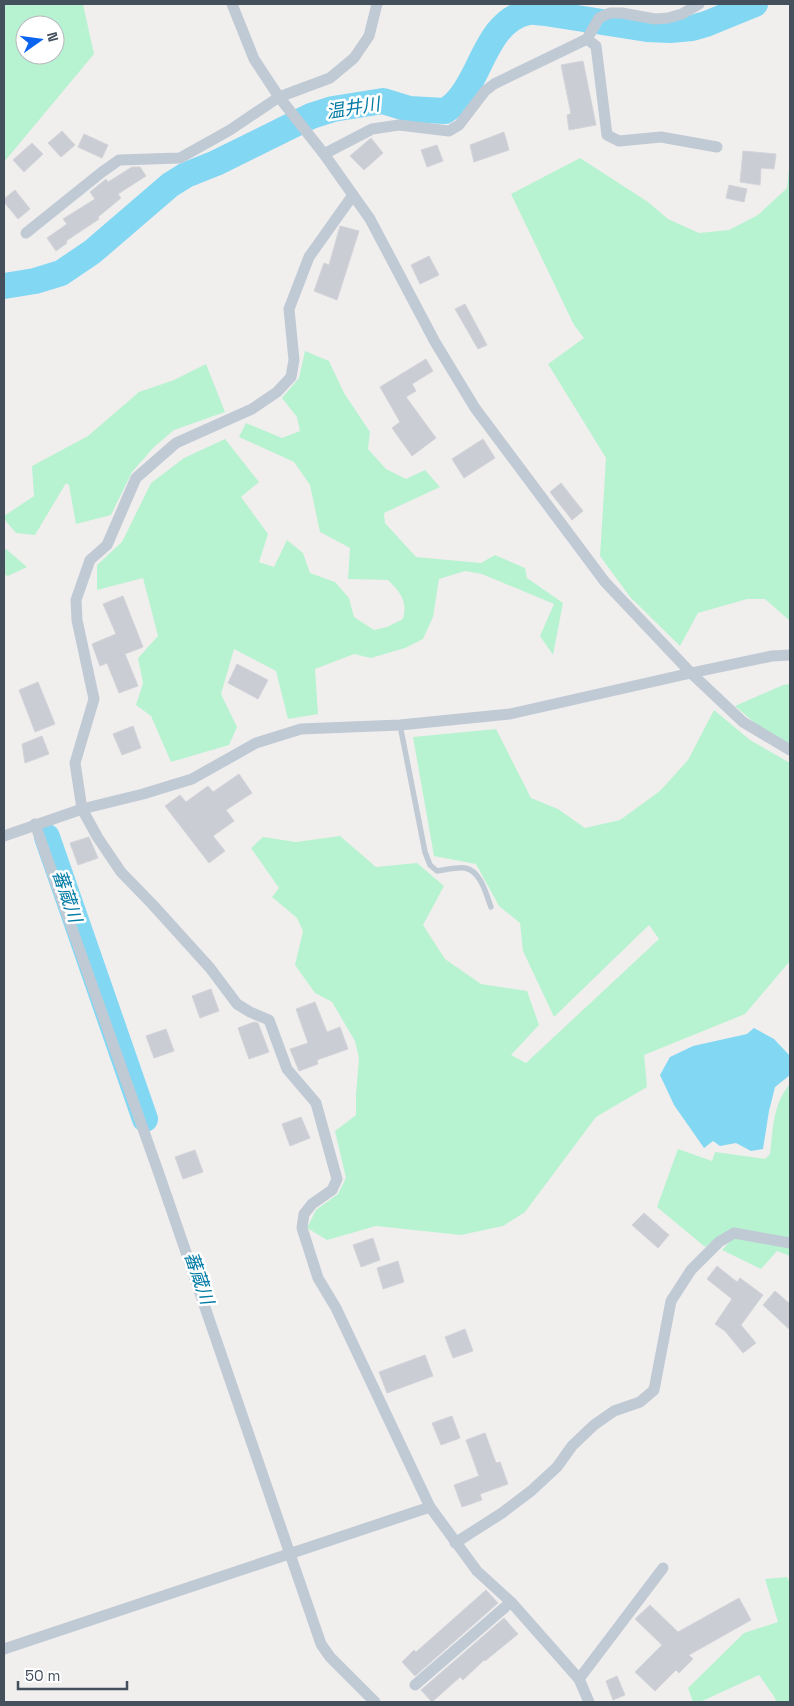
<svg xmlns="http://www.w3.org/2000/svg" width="794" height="1706" font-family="'Space Grotesk','Noto Sans JP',sans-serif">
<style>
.green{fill:#b8f3d1;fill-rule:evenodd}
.water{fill:#82d7f3}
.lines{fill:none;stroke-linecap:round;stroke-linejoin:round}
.stream{stroke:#82d7f3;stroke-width:4.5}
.river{stroke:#82d7f3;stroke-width:26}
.building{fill:#cacdd3;stroke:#d2d4da}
.service{stroke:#c0cad5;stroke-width:5.5}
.minor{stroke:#c0cad5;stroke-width:11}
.labels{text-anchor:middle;stroke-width:5;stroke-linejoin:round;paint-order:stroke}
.water-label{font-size:18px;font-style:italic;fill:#027ba5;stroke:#fff}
</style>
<rect width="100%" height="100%" fill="#f1eeee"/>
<!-- green -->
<g class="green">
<path d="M4,4H83L94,54L4,162ZM25,25H55V55H25Z"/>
<path d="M580,158L648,202L668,219L699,233L729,230L758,215L787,188L790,158V621L765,599H747L698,613L680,646L630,597L600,556L606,458L548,364L584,338L574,325L511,194Z"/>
<path d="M305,351L329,361L344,393L370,432L368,449L386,469L406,479L425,470L440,487L384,513L385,523L416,557L481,563L495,555L525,568L527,578L563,603L553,655L540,636L554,604L482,574L465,571L439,579L433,617L423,639L405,648L371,658L354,654L315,669L318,714L288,719L276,671L234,649L221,694L237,727L229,745L171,762L151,716L136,705L143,683L138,658L158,636L143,578L97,590V565L122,542L151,483L184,458L225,439L259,482L241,497L268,534L259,562L274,567L287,540L303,553L310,573L335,582L349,598L354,617L374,630L387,627L403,619C408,601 400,592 388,580L348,579L350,548L320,532L310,485L294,462L239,437L246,423L282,438L300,431L297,417L282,398L299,378Z"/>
<path d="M206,364L225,412L174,430L154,447L132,472L111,515L76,524L69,485L66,483L35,535L16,533L4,519V516L34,496L32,466L88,436L139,392L174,380Z"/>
<path d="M4,549H6L27,567L8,576L4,574Z"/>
<path d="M790,684V745L763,730L735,706L783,685Z"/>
<path d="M714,710L750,740L790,763V961L745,1014L644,1055L647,1087L596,1117L525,1212L503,1226L461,1235L376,1226L327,1240L307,1228L316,1210L338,1194L346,1178L335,1131L356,1115V1095L359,1058L355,1041L332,1002L315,993L295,965L303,931L297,918L272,897L279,888L251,848L263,837L296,842L340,836L376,867L417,863L444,886L423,925L445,959L481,984L527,991L539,1025L511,1055L526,1063L659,939L649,925L554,1017L523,951L520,923L499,906L476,864L434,856L413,737L496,729L531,798L558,809L585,828L620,820L660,791L688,760Z"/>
<path d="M790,1084V1239L732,1229L705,1247L657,1207L678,1149L712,1161L715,1152L765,1159L770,1154C773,1130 773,1103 790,1084Z"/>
<path d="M735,1236L790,1246V1256L777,1251L761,1269L722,1250Z"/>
<path d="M787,1577L790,1582V1702H776L775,1698L759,1675L700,1702H693L688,1688L744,1633L778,1622L765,1579Z"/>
</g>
<!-- water -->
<path class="water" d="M754,1028L774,1039L790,1056V1075L775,1087L769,1111L763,1149L751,1151L736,1143L720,1146L713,1141L704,1148L674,1105L660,1075L670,1057L693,1046L747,1034Z"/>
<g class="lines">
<!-- stream -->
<path class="stream" d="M560,15L561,4"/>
<!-- river -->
<g class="river">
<path d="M4,286L35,281L61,273L92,252L170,185L186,175L216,163L311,116L333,109L383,101L409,109L445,111C449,108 454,105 457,101C482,75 487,20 529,12C534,11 540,13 545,13L647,29L670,30L692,28L706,24L755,4"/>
<path d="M47,837L145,1119"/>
</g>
</g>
<!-- building -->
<g class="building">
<path d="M583,61L596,125L569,130L567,115L571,114L561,65Z"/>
<path d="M62,131L75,145L61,157L48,143Z"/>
<path d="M504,132L509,150L474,162L470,145Z"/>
<path d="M84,134L108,145L102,158L78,147Z"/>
<path d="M371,138L383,153L364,170L350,156Z"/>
<path d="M32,143L43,154L24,172L13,160Z"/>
<path d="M437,145L443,161L427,167L421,150Z"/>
<path d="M743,151L776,154L774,169L761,168L760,185L740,182Z"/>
<path d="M132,167H140L146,176L118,194L121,198L98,217L99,219L66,241L67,243L56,251L47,238L67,224L63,219L95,199L90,192L106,179L108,182Z"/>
<path d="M729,185L747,189L744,202L726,198Z"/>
<path d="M15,190L30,209L18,219L4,202V199Z"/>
<path d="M340,226L359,231L337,300L314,291L324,263L329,265Z"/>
<path d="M429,256L439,275L420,284L411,265Z"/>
<path d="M465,304L487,345L478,349L455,309Z"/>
<path d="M426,359L433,371L412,384L416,391L406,397L436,438L412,456L392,428L400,422L380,387Z"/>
<path d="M483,439L495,458L464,478L452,459Z"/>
<path d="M561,483L583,511L572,520L550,492Z"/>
<path d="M123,596L143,647L125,654L138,686L119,693L107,663L100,666L92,644L116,634L103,604Z"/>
<path d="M237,664L268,680L258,699L228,683Z"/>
<path d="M38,682L55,724L35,732L19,690Z"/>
<path d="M133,726L141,748L122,755L113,734Z"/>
<path d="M42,736L49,754L25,763L22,744Z"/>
<path d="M239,774L252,793L226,810L234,821L213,836L225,851L209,863L165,806L180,795L186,802L208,786L213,792Z"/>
<path d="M89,837L98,858L78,865L70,843Z"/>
<path d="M211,989L219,1011L200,1018L192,996Z"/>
<path d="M315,1002L327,1032L340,1027L348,1049L317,1060L318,1064L299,1071L290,1049L308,1043L296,1009Z"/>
<path d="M254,1022L258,1023L269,1052L249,1059L238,1028Z"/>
<path d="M166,1029L174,1051L154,1058L146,1036Z"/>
<path d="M301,1117L310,1138L290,1146L282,1124Z"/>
<path d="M195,1150L203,1172L183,1179L175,1157Z"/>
<path d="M644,1213L669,1235L658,1248L632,1225Z"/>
<path d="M373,1238L380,1260L361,1267L353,1245Z"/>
<path d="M398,1261L404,1282L383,1289L377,1268Z"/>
<path d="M717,1266L737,1282L740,1278L763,1295L741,1325L756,1343L743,1353L725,1331L715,1324L732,1299L707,1279Z"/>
<path d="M775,1291L790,1304V1330L763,1305Z"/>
<path d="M465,1329L473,1351L453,1358L445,1337Z"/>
<path d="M425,1355L433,1376L387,1393L379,1372Z"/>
<path d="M452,1416L460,1438L441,1445L432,1423Z"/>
<path d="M485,1433L496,1463L500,1462L508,1484L480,1494L482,1500L462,1507L454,1485L479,1476L466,1440Z"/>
<path d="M486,1590L498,1603L415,1676L402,1662L414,1650L416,1652Z"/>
<path d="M739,1598L751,1620L689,1655L693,1659L679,1673L676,1670L655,1691L635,1672L662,1645L635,1619L650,1605L678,1632Z"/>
<path d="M504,1618L518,1634L485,1661L484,1660L463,1680L460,1677L432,1702L421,1690Z"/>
<path d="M617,1676L625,1695L613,1700L606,1681Z"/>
</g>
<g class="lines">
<!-- service -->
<path class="service" d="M400,725L425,852L430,865L437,871C445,870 457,867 465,868C481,871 486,894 491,907"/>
<!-- minor -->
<g class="minor">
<path d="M232,4L254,59L279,97L324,154L370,219L435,342L475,408L605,582L691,673L743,722L790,750"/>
<path d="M587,39L596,46L607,135L619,141L661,137L717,147"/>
<path d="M324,154L372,129L399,125L449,131L459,125L485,91L494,84L587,39L599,18L610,13H622L655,19L668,18L682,14L699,4"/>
<path d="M353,195L309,257L289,309L294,360L291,377L277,392L252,409L176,443L136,478L107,545L90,560L76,600L77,620L94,699L75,763L82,809L98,838L121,872L153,905L210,968L237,1004L250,1012L269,1020L287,1069L316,1103L337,1179L332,1190L312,1204L304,1214L302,1228L318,1278L336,1308L430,1507L477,1571L511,1602L579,1679L589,1702"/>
<path d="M26,233L102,172L119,160L180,158L230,130L279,97L330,78L354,58L369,36L377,4"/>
<path d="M35,824L158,1171L321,1644L330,1657L375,1702"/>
<path d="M4,836L82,809L143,794L192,779L256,743L301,729L400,725L510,714L691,673L772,656L790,655"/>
<path d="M455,1543L502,1513L531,1491L557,1467L572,1446L594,1425L614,1411L640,1402L654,1390L671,1301L691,1270L719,1242L734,1233L790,1243"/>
<path d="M4,1649L430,1507"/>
<path d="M579,1679L663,1568"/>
<path d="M415,1685L511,1602"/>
</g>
</g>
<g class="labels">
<!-- water labels -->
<g class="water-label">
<text transform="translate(353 108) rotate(-9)" y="6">温井川</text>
<text transform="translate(67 896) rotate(71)" y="6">蕃蔵川</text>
<text transform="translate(199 1278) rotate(71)" y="6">蕃蔵川</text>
</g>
</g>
<!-- border -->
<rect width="794" height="1706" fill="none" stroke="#45505d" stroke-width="10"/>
<!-- north arrow -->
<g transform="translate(40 40) rotate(76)"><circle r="24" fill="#ffffff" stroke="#b5b9be"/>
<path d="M0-4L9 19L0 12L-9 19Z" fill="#0a64ef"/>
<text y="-8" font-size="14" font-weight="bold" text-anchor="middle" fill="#45505d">N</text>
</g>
<!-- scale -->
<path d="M18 1681v8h109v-8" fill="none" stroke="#45505d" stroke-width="2.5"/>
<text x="25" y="1681" font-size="15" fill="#45505d" stroke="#ffffff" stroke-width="4" paint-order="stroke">50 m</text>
</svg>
